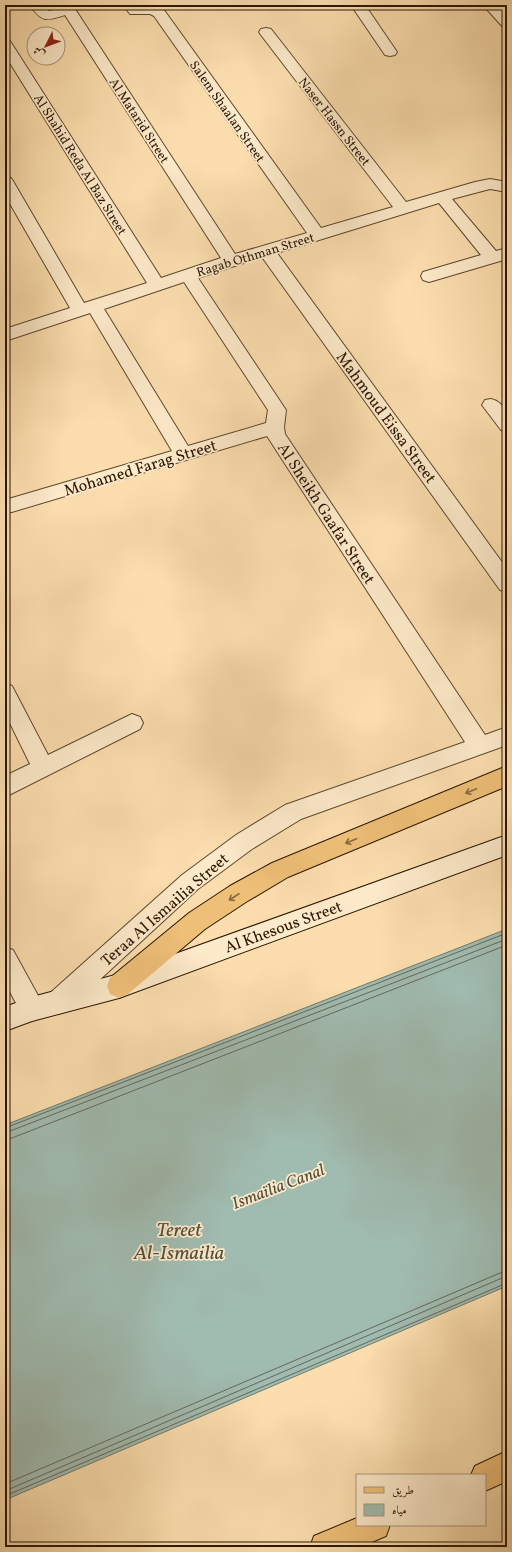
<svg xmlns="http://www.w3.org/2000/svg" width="512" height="1552" font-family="Vollkorn,Amiri,serif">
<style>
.water{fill:#a0bbb0;stroke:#71796a}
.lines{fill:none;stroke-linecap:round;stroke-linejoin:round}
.shore{stroke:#656859;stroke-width:1}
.street-casing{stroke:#5e472d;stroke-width:2}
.secondary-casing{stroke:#2a1502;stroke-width:2}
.primary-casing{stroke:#2a1502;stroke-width:2}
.street{fill:#fdeaca;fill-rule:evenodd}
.secondary{fill:#fdeaca;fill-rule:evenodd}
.primary{fill:#eebf77;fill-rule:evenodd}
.oneway{stroke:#8c6a3c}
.labels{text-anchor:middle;stroke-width:3.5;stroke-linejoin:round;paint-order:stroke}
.far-street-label{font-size:13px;fill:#2a1502;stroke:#fdeaca}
.street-label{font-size:16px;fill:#2a1502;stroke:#fdeaca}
.water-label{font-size:17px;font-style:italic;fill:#534f3f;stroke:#fdeaca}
.near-water-label{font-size:20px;font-style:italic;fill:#534f3f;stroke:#fdeaca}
</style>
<rect width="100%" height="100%" fill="#fcdeae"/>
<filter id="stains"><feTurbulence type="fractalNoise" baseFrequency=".005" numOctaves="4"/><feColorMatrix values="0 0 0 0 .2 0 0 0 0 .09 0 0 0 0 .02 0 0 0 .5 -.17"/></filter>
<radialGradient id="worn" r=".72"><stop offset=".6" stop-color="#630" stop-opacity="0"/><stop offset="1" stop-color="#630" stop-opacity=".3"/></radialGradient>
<!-- water -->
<path class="water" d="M507,929V1286L5,1500V1125Z"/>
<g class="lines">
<!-- shore -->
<g class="shore">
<path d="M5,1128L507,933"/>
<path d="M5,1133L507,939"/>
<path d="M5,1139L12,1138L507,945"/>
<path d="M5,1484L500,1273L507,1272"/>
<path d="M5,1491L502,1278H507"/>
<path d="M5,1496L507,1283"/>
</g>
<defs>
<g id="street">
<path d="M30,5H44L49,11L66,7L75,9L235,254L307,233L154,16L150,14H130L123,5L151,6L164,10L321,228L393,207L261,35L259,32L261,29L266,28L271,29L406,202L475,182L490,179L507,182V192L490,189L452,199L496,251L507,248V259L429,282L423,280L421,276L423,272L481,255L439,203L277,253L507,569V592L500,590L262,257L198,278L286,410L284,427L285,434L485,735L507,727V745L301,819L252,849L198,889L67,1010L58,1014L49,1010L46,1002L49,994L182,875L236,835L285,805L465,742L267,436L5,514V500L172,451L90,313L5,341V329L70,308L5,195V176L11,178L13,181L84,303L147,283L5,55V40L10,41L12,44L161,278L221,258L65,15C46,21 42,23 30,5ZM184,282L268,410L266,423L188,446L104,309Z"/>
<path d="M351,5H365L397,52L395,55L390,56L385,55Z"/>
<path d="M483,5H498L507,15V27L502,26Z"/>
<path d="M491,399C507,403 507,417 507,432L501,430L482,405L485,400Z"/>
<path d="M5,683L12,686L48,755L132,714L140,717L143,723L140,729L5,797V776L30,764L5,713Z"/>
<path d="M5,947L13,950L41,1001L44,1009L41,1017L32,1021L23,1017L5,982Z"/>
</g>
<path id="secondary" d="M507,835V855L119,998L32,1021L5,1031V1007L32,997L119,974Z"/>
<g id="primary">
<path d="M507,766V786L288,877L246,902L205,929L128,994L119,998L110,994L107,986L110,978L189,913L230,886L272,863Z"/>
<path d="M507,1451V1481L485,1491V1475H471L475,1466Z"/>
<path d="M357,1518V1525H390L386,1536L360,1547H310L314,1536Z"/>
</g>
</defs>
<!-- street casing -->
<use href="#street" class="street-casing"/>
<!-- secondary casing -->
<use href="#secondary" class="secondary-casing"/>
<!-- primary casing -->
<use href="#primary" class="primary-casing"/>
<!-- street -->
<use href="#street" class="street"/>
<!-- secondary -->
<use href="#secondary" class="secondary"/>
<!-- primary -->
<use href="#primary" class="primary"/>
</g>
<!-- one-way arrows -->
<defs><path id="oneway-shaft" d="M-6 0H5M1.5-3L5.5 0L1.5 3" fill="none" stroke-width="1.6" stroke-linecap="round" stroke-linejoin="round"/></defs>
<g class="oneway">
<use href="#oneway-shaft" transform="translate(471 791) rotate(157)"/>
<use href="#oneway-shaft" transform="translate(351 841) rotate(157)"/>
<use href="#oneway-shaft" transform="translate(234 897) rotate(147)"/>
</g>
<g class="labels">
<!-- far-street labels -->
<g class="far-street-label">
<text transform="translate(228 111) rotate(55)" y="5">Salem Shaalan Street</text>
<text transform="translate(140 120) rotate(57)" y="5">Al Matarid Street</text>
<text transform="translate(335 121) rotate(52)" y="5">Naser Hassn Street</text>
<text transform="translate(81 164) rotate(58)" y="5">Al Shahid Reda Al Baz Street</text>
<text transform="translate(255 254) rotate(-17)" y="5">Ragab Othman Street</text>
</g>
<!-- street labels -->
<g class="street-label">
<text transform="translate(387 417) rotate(54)" y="6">Mahmoud Eissa Street</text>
<text transform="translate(140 467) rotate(-17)" y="6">Mohamed Farag Street</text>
<text transform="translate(327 513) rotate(57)" y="6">Al Sheikh Gaafar Street</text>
<text transform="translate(164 909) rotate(-41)" y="6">Teraa Al Ismailia Street</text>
<text transform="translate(283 926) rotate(-20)" y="6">Al Khesous Street</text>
</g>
<!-- water labels -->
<g class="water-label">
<text transform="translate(278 1186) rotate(-21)" y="6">Ismaïlia Canal</text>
</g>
<!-- near-water labels -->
<g class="near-water-label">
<text x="179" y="1236">Tereet<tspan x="179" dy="23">Al-Ismailia</tspan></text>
</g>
</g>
<!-- margin -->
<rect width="512" height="1552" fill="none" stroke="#fcdeae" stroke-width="20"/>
<rect x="6" y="6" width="500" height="1540" fill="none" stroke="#2a1502" stroke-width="2"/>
<rect x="10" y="10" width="492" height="1532" fill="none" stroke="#2a1502"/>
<!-- legend -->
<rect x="356" y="1474" width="130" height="52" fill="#fdeaca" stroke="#a9957a"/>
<rect x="364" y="1487" width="20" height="6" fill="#eebf77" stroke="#a9957a"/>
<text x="392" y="1494" font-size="12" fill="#2a1502">طريق</text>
<rect x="364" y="1504" width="20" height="12" fill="#a0bbb0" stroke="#a9957a"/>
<text x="392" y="1514" font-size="12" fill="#2a1502">مياه</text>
<!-- north arrow -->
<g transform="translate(46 46) rotate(228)"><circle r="19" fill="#fdeaca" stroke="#a9957a"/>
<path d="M0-3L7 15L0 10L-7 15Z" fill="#8f2418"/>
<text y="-6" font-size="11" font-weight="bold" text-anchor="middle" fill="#2a1502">ش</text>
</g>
<rect width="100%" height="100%" filter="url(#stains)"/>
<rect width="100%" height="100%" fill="url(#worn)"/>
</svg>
